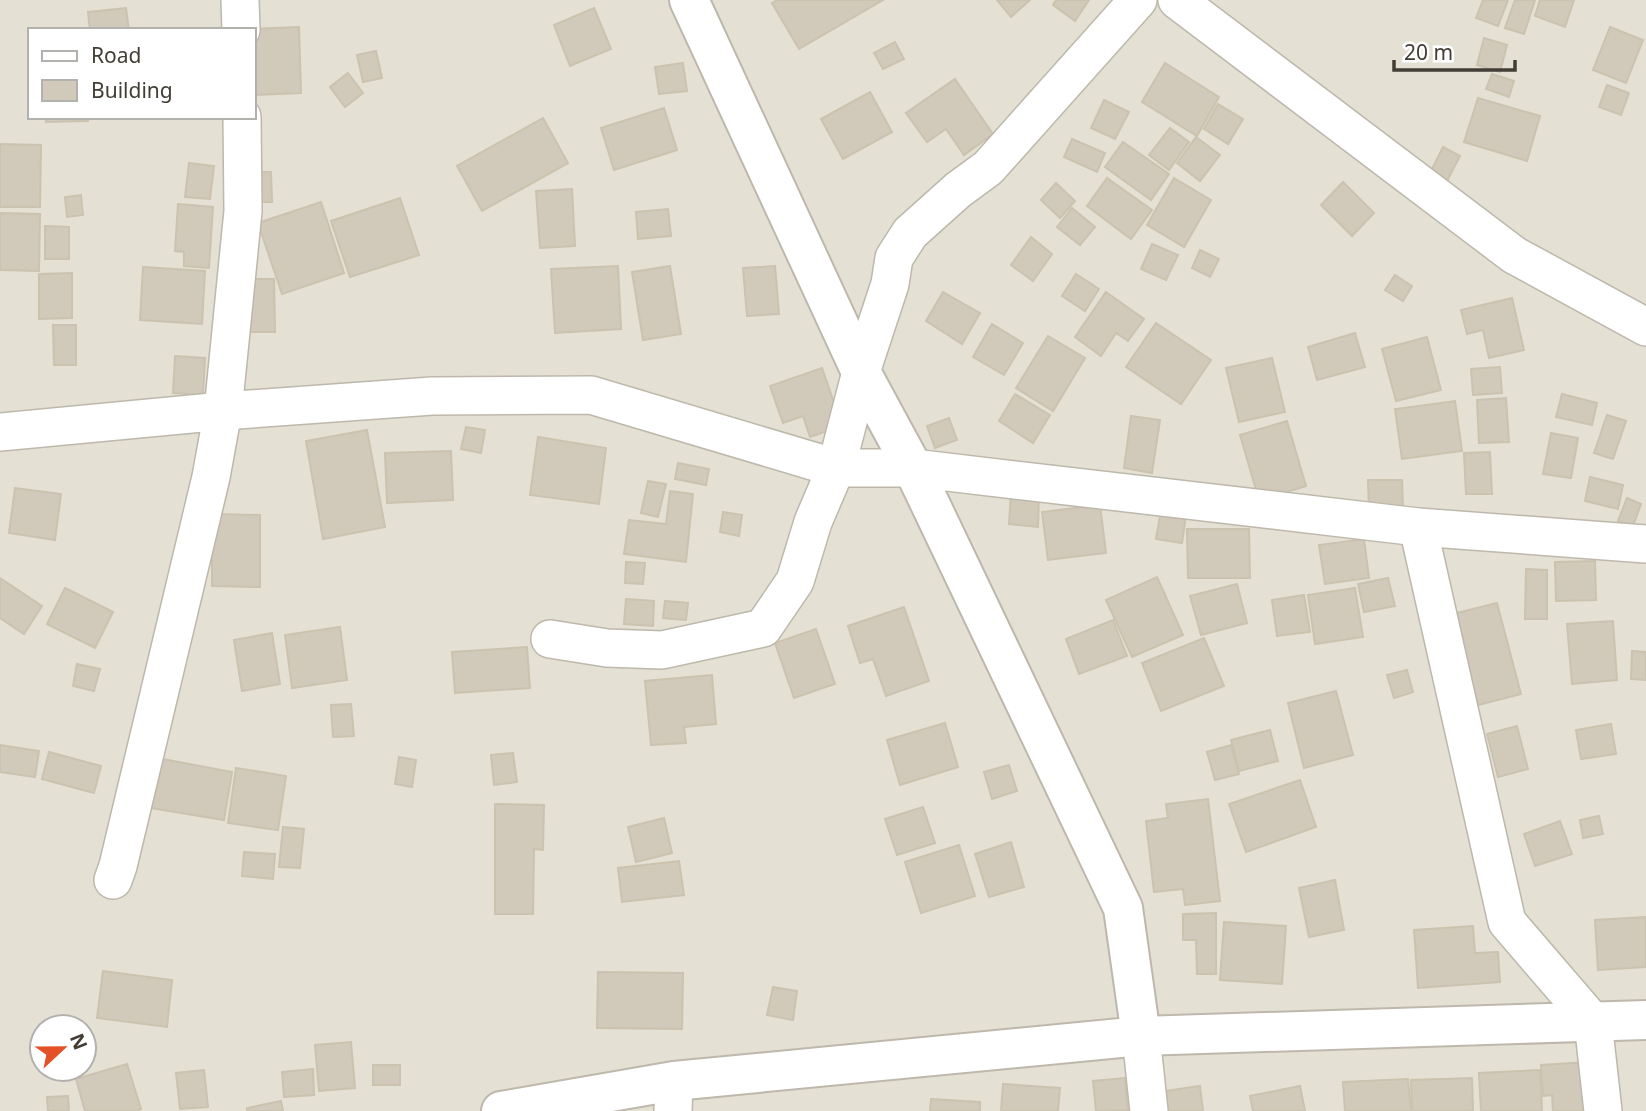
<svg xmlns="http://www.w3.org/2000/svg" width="1646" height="1111" font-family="'Noto Sans',sans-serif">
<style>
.residential{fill:#e4e0d3;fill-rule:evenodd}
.building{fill:#d1cabb;stroke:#cbc2af;stroke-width:2}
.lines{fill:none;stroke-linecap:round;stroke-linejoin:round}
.minor-casing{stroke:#bdb8ab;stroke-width:40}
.tertiary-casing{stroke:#bdb8ab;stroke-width:42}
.minor{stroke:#fff;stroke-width:37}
.tertiary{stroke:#fff;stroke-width:38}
</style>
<rect width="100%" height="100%" fill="#f0ede4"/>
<!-- residential -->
<path class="residential" d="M0,0H1646V1111H0ZM30,30H254V117H30ZM42,1027H84V1069H42Z"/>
<!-- building -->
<g class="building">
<path d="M777,0H883L799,49L772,3Z"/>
<path d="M997,0H1030L1011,17Z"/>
<path d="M1056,0H1089L1075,21L1053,5Z"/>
<path d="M1483,0H1508L1498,26L1476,18Z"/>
<path d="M1515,0H1535L1524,34L1505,28Z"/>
<path d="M1540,0H1574L1565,27L1535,16Z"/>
<path d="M126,8L129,30H90L88,12Z"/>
<path d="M594,8L611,49L570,66L554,25Z"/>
<path d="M299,27L301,93L254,95V30L251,29Z"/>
<path d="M1610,27L1643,40L1626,83L1593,70Z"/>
<path d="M1484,38L1507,45L1500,72L1477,65Z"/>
<path d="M895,42L904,59L883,69L874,53Z"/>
<path d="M376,51L382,78L363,82L357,55Z"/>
<path d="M683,63L687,91L659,94L655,67Z"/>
<path d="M1165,63L1219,97L1197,136L1142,102Z"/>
<path d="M348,73L363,93L345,107L330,87Z"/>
<path d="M1492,74L1514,81L1509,97L1486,89Z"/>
<path d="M955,79L993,134L964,155L946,129L927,142L906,113Z"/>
<path d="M1607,85L1629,93L1621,115L1599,107Z"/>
<path d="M870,92L892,132L843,159L821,119Z"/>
<path d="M1478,98L1540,116L1527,161L1464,142Z"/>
<path d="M1104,100L1129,112L1115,139L1091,128Z"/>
<path d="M1218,104L1243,119L1228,144L1204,129Z"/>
<path d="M664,108L677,150L614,170L601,128Z"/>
<path d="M46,117H88V121L46,122Z"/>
<path d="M543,118L568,163L482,211L457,166Z"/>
<path d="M1170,128L1189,142L1169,170L1149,155Z"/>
<path d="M1196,137L1220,155L1200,181L1177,163Z"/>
<path d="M1072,139L1105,153L1097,172L1064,157Z"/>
<path d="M1123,142L1169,174L1151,200L1105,167Z"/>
<path d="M0,144L41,145L40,207H0Z"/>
<path d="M1443,147L1460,156L1446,183L1429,175Z"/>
<path d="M189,163L214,166L210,199L185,197Z"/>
<path d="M253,172H271L272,202H253Z"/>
<path d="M1107,178L1152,210L1131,239L1087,206Z"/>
<path d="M1174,178L1211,200L1184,247L1147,225Z"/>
<path d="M1343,182L1374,213L1352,236L1321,205Z"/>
<path d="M1056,183L1075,201L1060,218L1041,200Z"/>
<path d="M572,189L575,246L540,248L536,191Z"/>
<path d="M81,195L83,215L67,217L65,197Z"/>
<path d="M400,198L419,255L350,277L331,221Z"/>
<path d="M321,202L344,273L282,294L258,223Z"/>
<path d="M178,204L213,207L209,268L184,266V252L175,251Z"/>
<path d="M1072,208L1095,227L1080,245L1057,227Z"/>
<path d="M668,209L671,236L638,239L636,212Z"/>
<path d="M0,213L40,214L39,271L0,270Z"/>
<path d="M45,226L69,227V259H45Z"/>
<path d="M1031,237L1052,254L1033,281L1011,265Z"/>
<path d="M1152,244L1178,255L1166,280L1141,269Z"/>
<path d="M1200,250L1219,259L1210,277L1192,268Z"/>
<path d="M618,266L621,329L555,333L551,269Z"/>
<path d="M670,266L681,334L643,340L632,272Z"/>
<path d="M775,266L779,314L747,316L743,268Z"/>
<path d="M143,267L205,271L202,324L140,320Z"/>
<path d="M72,273V318L39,319V274Z"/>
<path d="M1076,274L1099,289L1085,311L1062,296Z"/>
<path d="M1395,275L1412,286L1403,301L1385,290Z"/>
<path d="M245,279H274L275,332H246Z"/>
<path d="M943,292L980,313L962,344L926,321Z"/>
<path d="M1106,292L1144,319L1128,341L1116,333L1101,356L1075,337Z"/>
<path d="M1512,298L1524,350L1489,358L1483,330L1467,334L1461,310Z"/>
<path d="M1156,323L1211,360L1181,404L1126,367Z"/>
<path d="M992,324L1023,343L1004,375L973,357Z"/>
<path d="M53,325H76V365H54Z"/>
<path d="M1355,333L1365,367L1317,380L1308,347Z"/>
<path d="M1048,336L1085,358L1053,411L1016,388Z"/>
<path d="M1427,337L1441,390L1396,401L1382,349Z"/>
<path d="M175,356L205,358L203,395L173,393Z"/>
<path d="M1272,358L1285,412L1239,422L1226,368Z"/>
<path d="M1500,367L1502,393L1473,395L1471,369Z"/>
<path d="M822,368L842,426L810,437L803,416L783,423L770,386Z"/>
<path d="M1015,394L1050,415L1033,443L999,421Z"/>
<path d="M1562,394L1597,403L1592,425L1556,417Z"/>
<path d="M1506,398L1509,442L1479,443L1477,400Z"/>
<path d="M1455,401L1462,451L1402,459L1395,409Z"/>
<path d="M1607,415L1626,421L1613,459L1594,453Z"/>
<path d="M1131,416L1160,420L1152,473L1124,468Z"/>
<path d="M949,418L957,440L935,448L927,426Z"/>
<path d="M1287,421L1306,486L1259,500L1240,435Z"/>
<path d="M466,427L485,430L481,453L461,449Z"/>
<path d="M367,430L385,527L323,539L306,441Z"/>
<path d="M1551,433L1578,438L1571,478L1543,474Z"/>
<path d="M538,437L606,448L599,504L530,495Z"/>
<path d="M451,451L453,500L387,503L385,453Z"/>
<path d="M1490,452L1492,494H1466L1464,453Z"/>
<path d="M678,463L709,469L706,485L675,479Z"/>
<path d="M1590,477L1623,485L1618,509L1585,501Z"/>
<path d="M1368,480H1402L1403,510L1369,511Z"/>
<path d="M648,481L666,484L658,517L641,513Z"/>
<path d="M15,488L61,494L55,540L9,533Z"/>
<path d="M670,491L693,494L686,562L624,554L629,520L666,524Z"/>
<path d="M1011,492L1039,493L1038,527L1009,524Z"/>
<path d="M1627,498L1641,504L1633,526L1618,521Z"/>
<path d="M1100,505L1106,553L1048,560L1042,512Z"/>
<path d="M1161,510L1186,515L1182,543L1156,539Z"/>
<path d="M723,512L742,515L739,536L720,532Z"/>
<path d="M212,514L260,515V587L212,586Z"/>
<path d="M1187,529H1249L1250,578H1188Z"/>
<path d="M1364,539L1369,578L1325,584L1319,545Z"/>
<path d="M1595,561L1596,600L1556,601L1555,562Z"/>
<path d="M626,562L645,563L643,584L625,583Z"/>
<path d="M1526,569L1547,570V619H1525Z"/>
<path d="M1157,577L1183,635L1132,657L1106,600Z"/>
<path d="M0,578L42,606L24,634L0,618Z"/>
<path d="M1388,578L1395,606L1364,612L1358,584Z"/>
<path d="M1237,584L1247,623L1201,635L1190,596Z"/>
<path d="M65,588L113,612L95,648L47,624Z"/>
<path d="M1355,588L1363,637L1315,644L1308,595Z"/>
<path d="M1304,595L1310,632L1277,636L1272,600Z"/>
<path d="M626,599L654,601L653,626L624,624Z"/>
<path d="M665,601L688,603L686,620L663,618Z"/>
<path d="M1497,603L1521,694L1478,705L1453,614Z"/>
<path d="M904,607L929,681L886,696L873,659L860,663L848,626Z"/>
<path d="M1113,620L1127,656L1079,674L1066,639Z"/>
<path d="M1613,621L1617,680L1572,684L1567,624Z"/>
<path d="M340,627L347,680L292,688L285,635Z"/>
<path d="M816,629L835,684L794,698L775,643Z"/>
<path d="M272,633L280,684L242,691L234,640Z"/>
<path d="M1204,638L1224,686L1161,711L1142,663Z"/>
<path d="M527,647L530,688L455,693L452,652Z"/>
<path d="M1632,651L1646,652V680L1631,679Z"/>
<path d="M77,664L100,669L94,691L73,686Z"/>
<path d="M1407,670L1413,692L1394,698L1387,675Z"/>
<path d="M712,675L716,724L684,727L686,743L651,745L645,681Z"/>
<path d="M1336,691L1353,755L1304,768L1288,703Z"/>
<path d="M351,704L354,736L333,737L331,705Z"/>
<path d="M945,723L958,767L900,785L887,740Z"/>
<path d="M1611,724L1616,754L1581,759L1576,730Z"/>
<path d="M1517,726L1528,769L1498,777L1487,734Z"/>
<path d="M1270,730L1278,761L1239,771L1231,740Z"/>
<path d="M0,745L39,751L35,777L0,772Z"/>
<path d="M1231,745L1239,774L1215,780L1207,752Z"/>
<path d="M49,752L101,766L94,793L42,779Z"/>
<path d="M513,753L517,782L494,785L491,755Z"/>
<path d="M152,757L232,772L224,820L144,807Z"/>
<path d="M399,757L416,760L412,787L395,784Z"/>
<path d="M1009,765L1017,791L992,799L984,772Z"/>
<path d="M236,768L286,776L278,830L228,823Z"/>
<path d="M1300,780L1316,827L1246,852L1229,804Z"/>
<path d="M1208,799L1220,901L1185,905L1183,889L1154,892L1146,821L1168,818L1166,804Z"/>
<path d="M495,804L544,805L543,850L534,849L533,914H495Z"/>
<path d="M923,807L935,843L897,855L885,819Z"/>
<path d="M1599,816L1603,834L1583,838L1580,820Z"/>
<path d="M664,818L672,853L636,862L628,827Z"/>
<path d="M1560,821L1572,854L1535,866L1524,834Z"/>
<path d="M283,827L304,829L300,868L279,867Z"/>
<path d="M1011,842L1024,887L989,897L975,854Z"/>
<path d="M959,845L975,896L921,913L905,862Z"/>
<path d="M244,852L275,854L273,879L242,876Z"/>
<path d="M679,861L684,895L622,902L618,868Z"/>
<path d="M1335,880L1344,930L1309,937L1299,888Z"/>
<path d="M1216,913V974H1197L1196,940H1183V914Z"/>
<path d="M1646,917V967L1598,970L1595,920Z"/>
<path d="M1224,922L1286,926L1282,984L1220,980Z"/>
<path d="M1473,926L1475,953L1498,952L1500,982L1418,988L1414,930Z"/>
<path d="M103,971L172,980L167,1027L97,1018Z"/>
<path d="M598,972L683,973L682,1029L597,1028Z"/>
<path d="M773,987L797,991L793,1020L767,1015Z"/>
<path d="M351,1042L355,1088L319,1091L315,1045Z"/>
<path d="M1588,1062L1592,1111H1553L1552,1095L1543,1096L1541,1065Z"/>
<path d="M127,1064L141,1109L135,1111H85L76,1079Z"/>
<rect x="373" y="1065" width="27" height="20"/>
<path d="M313,1069L314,1095L284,1097L282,1072Z"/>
<path d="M204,1070L208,1107L180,1109L176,1073Z"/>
<path d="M1540,1070L1542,1111H1481L1479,1073Z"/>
<path d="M1125,1078L1128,1110L1096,1111L1093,1081Z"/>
<path d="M1472,1078L1473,1111H1412L1411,1080Z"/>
<path d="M1408,1079L1411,1111H1345L1343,1082Z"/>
<path d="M1003,1084L1060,1088L1058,1111H1001Z"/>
<path d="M1200,1086L1203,1111H1167L1165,1091Z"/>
<path d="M1300,1086L1305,1111H1253L1250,1096Z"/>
<path d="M68,1096L69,1111H48L47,1097Z"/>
<path d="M931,1099L980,1102V1111H930Z"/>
<path d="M281,1101L283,1111H247V1108Z"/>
</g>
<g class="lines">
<defs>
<g id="minor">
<path d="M240,0L241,30"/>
<path d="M1177,0L1514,255L1646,327"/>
<path d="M0,432L223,411L432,396L591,395L836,468H913L1418,527L1646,544"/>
<path d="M1418,527L1507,922L1593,1022L1603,1111"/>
<path d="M550,639L607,648L662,650L763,628L795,581L813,522L836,468L861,372L890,284L894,258L910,233L958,190L988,168L1138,0"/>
<path d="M113,880L118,866L211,477L223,411L243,211L242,117"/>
<path d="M1141,1036L1149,1111"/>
<path d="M673,1111L674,1081"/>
</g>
<g id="tertiary">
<path d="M689,0L861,372L913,468L1123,908L1141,1036"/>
<path d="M501,1111L674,1081L1141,1036L1646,1020"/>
</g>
</defs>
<!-- minor casing -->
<use href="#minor" class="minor-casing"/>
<!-- tertiary casing -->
<use href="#tertiary" class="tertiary-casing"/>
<!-- minor -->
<use href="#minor" class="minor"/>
<!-- tertiary -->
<use href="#tertiary" class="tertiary"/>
</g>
<!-- legend -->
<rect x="28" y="28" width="228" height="91" fill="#ffffff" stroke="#b3b1ae" stroke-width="2"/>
<rect x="42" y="51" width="35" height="10" fill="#ffffff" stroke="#b3b1ae" stroke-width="2"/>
<text x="91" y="63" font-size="21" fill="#423d35">Road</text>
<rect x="42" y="80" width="35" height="21" fill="#d1cabb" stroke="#b3b1ae" stroke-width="2"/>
<text x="91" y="98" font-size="21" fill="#423d35">Building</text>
<!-- north arrow -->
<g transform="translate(63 1048) rotate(68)"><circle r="33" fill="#ffffff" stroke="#b3b1ae" stroke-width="2"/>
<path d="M0-5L12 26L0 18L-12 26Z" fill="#e55126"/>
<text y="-10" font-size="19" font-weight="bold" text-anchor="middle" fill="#423d35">N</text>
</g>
<!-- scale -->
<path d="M1394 60v10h121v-10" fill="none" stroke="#423d35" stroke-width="3.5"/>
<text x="1404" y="60" font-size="21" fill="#423d35" stroke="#ffffff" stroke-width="5" paint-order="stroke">20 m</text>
</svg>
